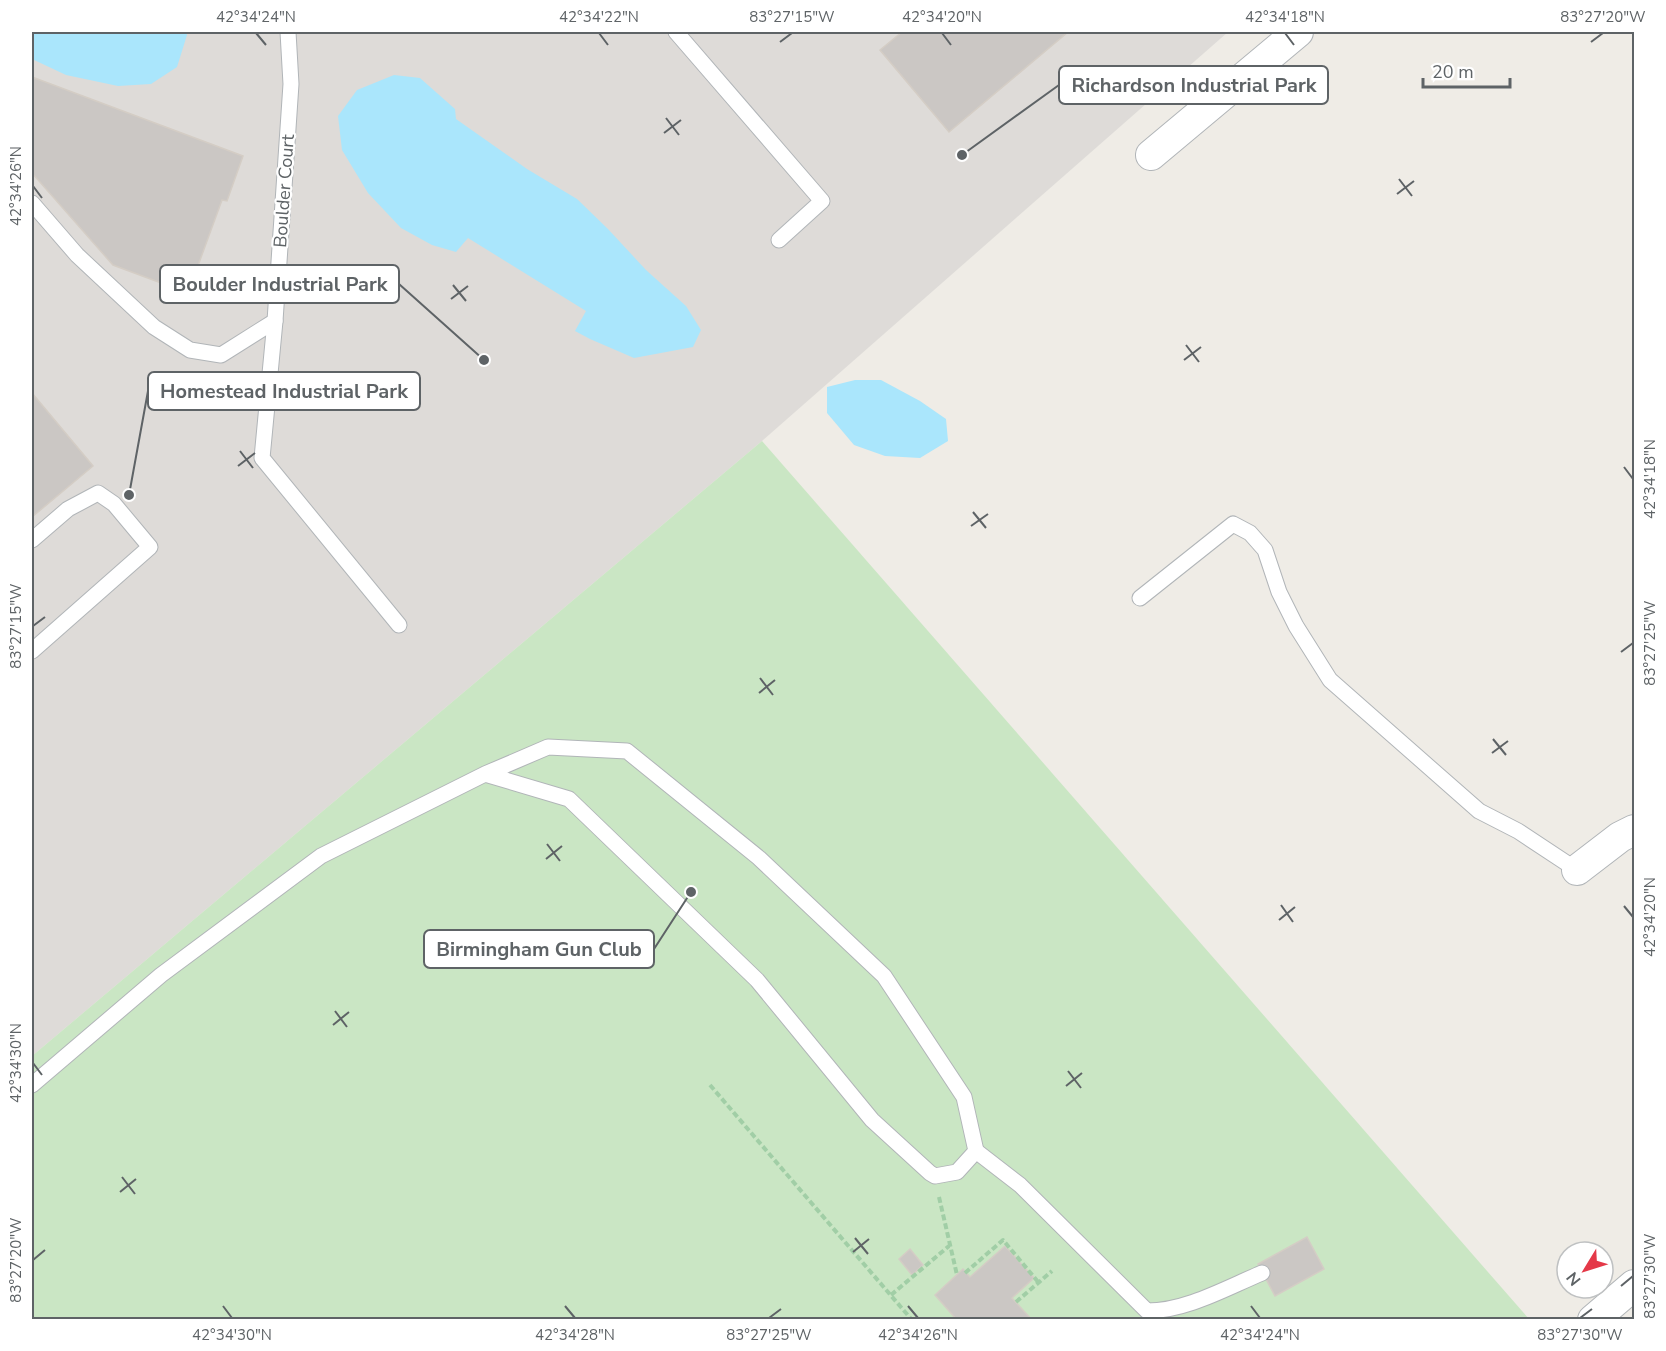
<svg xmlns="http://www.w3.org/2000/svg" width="1666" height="1351" font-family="'Nunito Sans',sans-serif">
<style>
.industrial{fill:#dedbd8}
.green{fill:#cae6c4}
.water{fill:#aae6fc}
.building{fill:#cbc7c4;stroke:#d4cdc5;stroke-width:1.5}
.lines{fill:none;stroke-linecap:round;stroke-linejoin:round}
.service-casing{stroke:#b1b5b8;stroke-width:17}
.minor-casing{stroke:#b1b5b8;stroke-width:32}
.path{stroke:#a1cea6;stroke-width:4;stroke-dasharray:6 3;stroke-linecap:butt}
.service{stroke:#fff;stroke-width:15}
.minor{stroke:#fff;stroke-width:30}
.ticks{fill:none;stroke:#5e6366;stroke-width:2}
.labels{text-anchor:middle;stroke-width:4.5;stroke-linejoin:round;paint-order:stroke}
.street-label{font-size:18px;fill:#5e6366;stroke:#fff}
.leader{fill:none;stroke:#5e6366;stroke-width:2}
.callout-dot{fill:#5e6366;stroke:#fff;stroke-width:2}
.callout{fill:#fff;stroke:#5e6366;stroke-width:2}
.callout-label{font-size:20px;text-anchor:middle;font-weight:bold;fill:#5e6366}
.neatline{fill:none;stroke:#5e6366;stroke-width:2}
.ticks-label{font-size:15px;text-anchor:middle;fill:#5e6366}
</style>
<rect width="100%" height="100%" fill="#efece6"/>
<!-- industrial -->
<path class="industrial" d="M32,32H1228L762,441L32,1056Z"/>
<!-- green -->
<path class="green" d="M762,441L1529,1319H32V1056Z"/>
<!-- water -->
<g class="water">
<path d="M32,32H186L187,35L177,67L151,84L118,86L66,75L32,59Z"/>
<path d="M394,75L420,78L455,109L456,119L527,169L577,199L608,229L646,270L686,306L701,330L693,347L634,358L590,339L575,331L586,311L468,238L456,252L432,245L401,228L368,193L342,150L338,116L357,90Z"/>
<path d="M855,380H881L920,401L946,419L948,441L920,458L885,456L854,445L827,413V387Z"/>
</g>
<!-- building -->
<g class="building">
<path d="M902,32H1068L949,132L880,50Z"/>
<path d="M32,77L243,156L227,201L222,200L188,293L113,265L32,173Z"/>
<path d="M32,393L93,466L32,517Z"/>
<path d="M1307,1237L1324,1269L1275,1296L1258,1264Z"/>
<path d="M1005,1246L1034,1278L1012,1298L1032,1320H957L935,1295L963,1269L970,1277Z"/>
<path d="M910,1249L923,1265L912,1275L899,1259Z"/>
</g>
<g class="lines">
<defs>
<g id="service">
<path d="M288,32L291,84L275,321L262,458L399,625"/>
<path d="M676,32L822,201L779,240"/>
<path d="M32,203L77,255L154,327L190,350L221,355L275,321"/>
<path d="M32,540L68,509L98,493L114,504L150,547L32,651"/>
<path d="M1140,598L1233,524L1250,533L1265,550L1279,592L1296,626L1330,680L1479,811L1518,831L1577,870"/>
<path d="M32,1085L161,975L321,856L485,774L548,747L627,751L759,858L884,976L964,1097L976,1151L957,1172L935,1176L930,1173L872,1120L757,980L569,799L485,774"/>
<path d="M976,1151L1020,1185L1147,1311C1186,1311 1226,1288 1262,1273"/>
</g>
<g id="minor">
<path d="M1151,155L1298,32"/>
<path d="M1577,870L1620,837L1634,830"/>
<path d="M1593,1320L1634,1285"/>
</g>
</defs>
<!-- service casing -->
<use href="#service" class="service-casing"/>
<!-- minor casing -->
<use href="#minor" class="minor-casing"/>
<!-- path -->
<g class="path">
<path d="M710,1085L912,1320"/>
<path d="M939,1197L957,1275"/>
<path d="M965,1273L1003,1240L1039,1283"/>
<path d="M891,1295L949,1246"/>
<path d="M1016,1302L1052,1271"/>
</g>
<!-- service -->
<use href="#service" class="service"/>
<!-- minor -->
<use href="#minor" class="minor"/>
</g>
<!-- ticks -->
<path class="ticks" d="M256,33L266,45M599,33L608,45M942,33L951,45M1285,33L1294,45M780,42L792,33M1591,42L1603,33M666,118L679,135M664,133L681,120M1399,179L1412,196M33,186L42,198M1397,194L1414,181M453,285L466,301M451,299L468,286M1186,345L1199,362M1184,360L1201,347M240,451L253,468M238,466L255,453M1624,467L1633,479M973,512L986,528M971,526L988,514M33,626L45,617M1621,652L1633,643M760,678L773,695M759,693L775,680M1493,739L1506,755M1492,753L1508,741M547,844L560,861M546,859L562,846M1281,905L1293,922M1624,906L1633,917M1279,920L1295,907M335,1011L347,1027M333,1025L349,1012M33,1063L42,1075M1068,1071L1081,1088M1066,1086L1082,1073M122,1177L135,1194M120,1192L136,1179M855,1238L868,1254M853,1252L869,1239M33,1260L45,1250M1621,1286L1633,1276M223,1306L232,1318M565,1306L575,1318M908,1306L918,1318M1251,1306L1260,1318M769,1318L781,1309M1580,1318L1592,1309"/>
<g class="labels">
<!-- street labels -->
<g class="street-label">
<text transform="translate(284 191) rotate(-86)" y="6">Boulder Court</text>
</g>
</g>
<!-- callouts -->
<path class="leader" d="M962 155L1059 85M484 360L399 284M129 495L148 391M691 892L654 949"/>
<g class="callout-dot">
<circle cx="962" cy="155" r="6"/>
<circle cx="484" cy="360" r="6"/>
<circle cx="129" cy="495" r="6"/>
<circle cx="691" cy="892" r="6"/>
</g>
<g class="callout">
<rect x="1059" y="66" width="269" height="38" rx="6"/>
<rect x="160" y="265" width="239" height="38" rx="6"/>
<rect x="148" y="372" width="272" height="38" rx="6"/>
<rect x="424" y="930" width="230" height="38" rx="6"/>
</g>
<g class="callout-label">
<text x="1194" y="92">Richardson Industrial Park</text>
<text x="280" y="291">Boulder Industrial Park</text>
<text x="284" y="398">Homestead Industrial Park</text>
<text x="539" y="956">Birmingham Gun Club</text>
</g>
<!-- border -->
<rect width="1666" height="1351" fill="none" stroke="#ffffff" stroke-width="66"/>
<!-- north arrow -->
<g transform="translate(1585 1270) rotate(232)"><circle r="28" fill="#ffffff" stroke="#bfc1c2" stroke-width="1.5"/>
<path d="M0-4.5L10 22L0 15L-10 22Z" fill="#e43848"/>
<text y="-9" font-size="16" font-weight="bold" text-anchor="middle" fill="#5e6366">N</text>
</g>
<!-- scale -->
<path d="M1423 78v9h87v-9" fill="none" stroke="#5e6366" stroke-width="3"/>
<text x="1432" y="78" font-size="18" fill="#5e6366" stroke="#ffffff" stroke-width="4.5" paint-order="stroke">20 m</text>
<rect x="33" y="33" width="1600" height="1285" class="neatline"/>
<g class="ticks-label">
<text x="256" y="22">42°34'24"N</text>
<text x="599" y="22">42°34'22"N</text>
<text x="792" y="22">83°27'15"W</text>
<text x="942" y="22">42°34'20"N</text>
<text x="1285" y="22">42°34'18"N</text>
<text x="1603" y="22">83°27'20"W</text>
<text transform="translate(16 186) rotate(-90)" y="5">42°34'26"N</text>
<text transform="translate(1650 479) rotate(-90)" y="5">42°34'18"N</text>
<text transform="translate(16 626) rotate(-90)" y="5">83°27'15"W</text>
<text transform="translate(1650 643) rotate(-90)" y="5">83°27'25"W</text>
<text transform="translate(1650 917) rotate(-90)" y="5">42°34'20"N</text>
<text transform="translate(16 1063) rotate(-90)" y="5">42°34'30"N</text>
<text transform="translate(16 1260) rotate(-90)" y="5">83°27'20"W</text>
<text transform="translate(1650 1276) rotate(-90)" y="5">83°27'30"W</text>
<text x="232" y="1340">42°34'30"N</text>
<text x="575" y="1340">42°34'28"N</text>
<text x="769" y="1340">83°27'25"W</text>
<text x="918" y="1340">42°34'26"N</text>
<text x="1260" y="1340">42°34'24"N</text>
<text x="1580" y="1340">83°27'30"W</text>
</g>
</svg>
